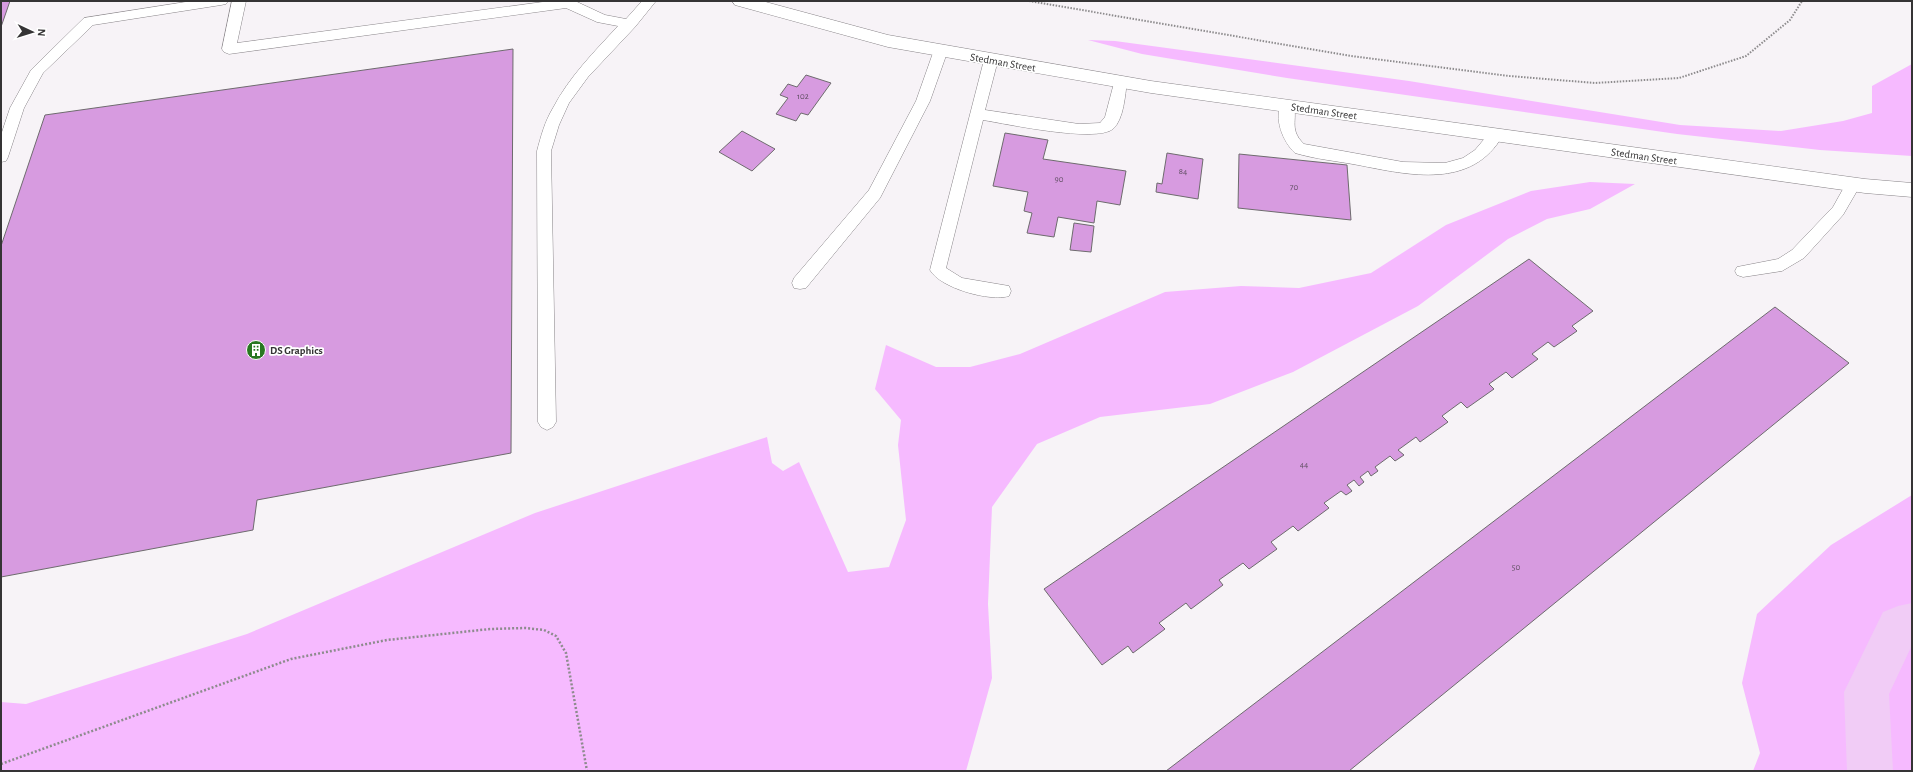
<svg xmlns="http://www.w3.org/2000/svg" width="1913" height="772" font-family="'Alegreya Sans',sans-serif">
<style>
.green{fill:#f6baff}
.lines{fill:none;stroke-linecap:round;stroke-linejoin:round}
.canal{fill:#f1ccf6;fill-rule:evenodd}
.building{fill:#d79be0;stroke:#6e6b6e}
.service-casing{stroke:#888488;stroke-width:1}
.secondary-casing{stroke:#888488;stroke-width:1}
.path-far1{stroke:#8d8b8d;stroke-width:2;stroke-dasharray:1.5 1.5;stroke-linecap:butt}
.path{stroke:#8d8b8d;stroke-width:2.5;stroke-dasharray:2 2;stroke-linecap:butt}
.service{fill:#fff;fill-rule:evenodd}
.secondary{fill:#fff;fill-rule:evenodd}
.labels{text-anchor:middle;stroke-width:3.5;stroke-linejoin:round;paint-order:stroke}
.number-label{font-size:9px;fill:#5e4e60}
.street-label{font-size:11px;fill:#353435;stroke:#fff}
.poi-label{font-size:11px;font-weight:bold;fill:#353435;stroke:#fff;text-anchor:start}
</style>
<rect width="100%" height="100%" fill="#f7f3f7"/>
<!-- green -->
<g class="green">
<path d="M1088,40L1115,41L1409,81L1680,125L1781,131L1843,121L1872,113V86L1912,64V156L1820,150L1677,134L1287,78L1142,54Z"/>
<path d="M1590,182L1635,184L1590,209L1547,219L1508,239L1418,306L1293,372L1210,404L1100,417L1037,444L992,507L988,604L992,678L966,771H1V702L26,704L247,634L535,513L767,437L772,463L783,471L799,462L848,572L889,567L906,520L898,445L901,420L875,389L886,345L936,367H970L1020,354L1165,292L1241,286L1299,288L1371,273L1446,225L1531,191Z"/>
<path d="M1912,495V771H1753L1760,753L1742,683L1757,614L1831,545Z"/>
</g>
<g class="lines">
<!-- canal -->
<path class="canal" d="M1912,603V645L1889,694L1893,771H1847L1844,692L1883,612L1898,606Z"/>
</g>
<!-- building -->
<g class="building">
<path d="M1,1H10L1,27Z"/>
<path d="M513,49L511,453L257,500L253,530L1,577V246L45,115Z"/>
<path d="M806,75L831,83L808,115L801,113L796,121L776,114L788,98L780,95L788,84L797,87Z"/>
<path d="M742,131L775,149L752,171L719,152Z"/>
<path d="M1005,133L1048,140L1043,159L1126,171L1120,205L1097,201L1094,223L1058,217L1054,237L1027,233L1032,213L1024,211L1028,192L993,186Z"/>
<path d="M1167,153L1203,159L1198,199L1156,192L1157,183L1162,184Z"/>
<path d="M1239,154L1347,165L1351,220L1238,208Z"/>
<path d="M1074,223L1094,226L1091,252L1070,250Z"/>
<path d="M1529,259L1593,311L1572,326L1577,331L1554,347L1548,342L1532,354L1538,359L1512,378L1506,372L1489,384L1494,389L1467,408L1461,402L1442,416L1448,422L1420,442L1416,437L1398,450L1404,455L1395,461L1390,456L1375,467L1378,471L1371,476L1368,471L1360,477L1364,482L1359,486L1354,480L1347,485L1352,491L1346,495L1341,491L1324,503L1329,508L1298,531L1293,526L1271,542L1277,549L1249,569L1243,563L1219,580L1223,585L1191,609L1186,603L1159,623L1165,629L1133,653L1128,646L1102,665L1044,589Z"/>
<path d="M1775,307L1849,363L1349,771H1166Z"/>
</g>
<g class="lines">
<defs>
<g id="service">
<path d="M192,1H228L226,4L221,5L93,25L43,73L24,108L8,157L6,161L1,162V135L10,108L31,70L84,18Z"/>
<path d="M232,1H246L237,43L550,1H575L605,15L626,19L642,1H656L635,27L588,77L569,103L559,125L551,151L556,422L553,427L547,430L541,427L538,422L537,151C541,136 545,121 553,108C569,77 595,51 618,26L597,22L566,8L229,54L224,52L222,49Z"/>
<path d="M941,45L946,47L948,50L930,101L880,198L806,288L800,289L794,288L792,283L794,278L869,190L916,101L934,50L936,47Z"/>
<path d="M991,55L996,57L998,60L985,110L1079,124L1100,123L1105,117L1115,79L1120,77L1125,79L1127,82C1125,95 1124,119 1113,129C1096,143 1007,124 983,120L946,268L962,278L1009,286L1011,291L1009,296C990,302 940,288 930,270L984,60L986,57Z"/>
<path d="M1287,101L1292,102C1300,117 1287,128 1304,144L1403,162L1445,163L1463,158L1475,150L1491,131L1496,130L1501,131L1503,135C1472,190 1409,175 1358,165C1337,161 1315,159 1295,153C1283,142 1273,118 1282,102Z"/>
<path d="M1853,178L1858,180L1861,184L1843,215L1804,258L1782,271L1743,277L1737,275L1735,271L1737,267L1778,259L1792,250L1833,207L1848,180Z"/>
</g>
<path id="secondary" d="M732,1H762L888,35L1151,81L1865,179L1912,183V197L1865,193L1151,93L888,47L735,5Z"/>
</defs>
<!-- service casing -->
<use href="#service" class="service-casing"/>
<!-- secondary casing -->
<use href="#secondary" class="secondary-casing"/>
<!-- path-far1 -->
<path class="path-far1" d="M1029,1L1351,56L1509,76L1595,83L1679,78L1746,56L1790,20L1802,1"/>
<!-- path -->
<path class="path" d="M1,764L291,659L387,640L490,629L525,628L544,630L556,636L566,653L587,771"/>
<!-- service -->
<use href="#service" class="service"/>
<!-- secondary -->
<use href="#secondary" class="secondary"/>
</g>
<!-- icons -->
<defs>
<symbol id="building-disc" viewBox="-11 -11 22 22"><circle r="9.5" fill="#277720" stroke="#fff"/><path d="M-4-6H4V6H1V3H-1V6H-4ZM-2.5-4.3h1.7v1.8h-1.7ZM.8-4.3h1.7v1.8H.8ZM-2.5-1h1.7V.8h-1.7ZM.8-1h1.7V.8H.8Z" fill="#fff"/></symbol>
</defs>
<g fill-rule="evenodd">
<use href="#building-disc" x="245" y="339" width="22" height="22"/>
</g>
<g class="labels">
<!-- number labels -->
<g class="number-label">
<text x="803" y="99">102</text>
<text x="1183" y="174">84</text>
<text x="1059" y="182">90</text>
<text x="1294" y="190">70</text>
<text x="1304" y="467">44</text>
<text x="1516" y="570">50</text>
</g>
<!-- street labels -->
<g class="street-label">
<text transform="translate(1003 62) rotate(10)" y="4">Stedman Street</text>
<text transform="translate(1324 111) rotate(8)" y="4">Stedman Street</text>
<text transform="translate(1644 156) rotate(8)" y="4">Stedman Street</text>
</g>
<!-- poi labels -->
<g class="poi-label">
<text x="270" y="354">DS Graphics</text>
</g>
</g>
<!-- border -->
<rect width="1913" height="772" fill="none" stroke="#353435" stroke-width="4"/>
<!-- north arrow -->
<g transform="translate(32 32) rotate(94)" stroke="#ffffff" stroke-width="3" paint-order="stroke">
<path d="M0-3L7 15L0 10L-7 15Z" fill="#353435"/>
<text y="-6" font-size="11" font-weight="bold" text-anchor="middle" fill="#353435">N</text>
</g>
</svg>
